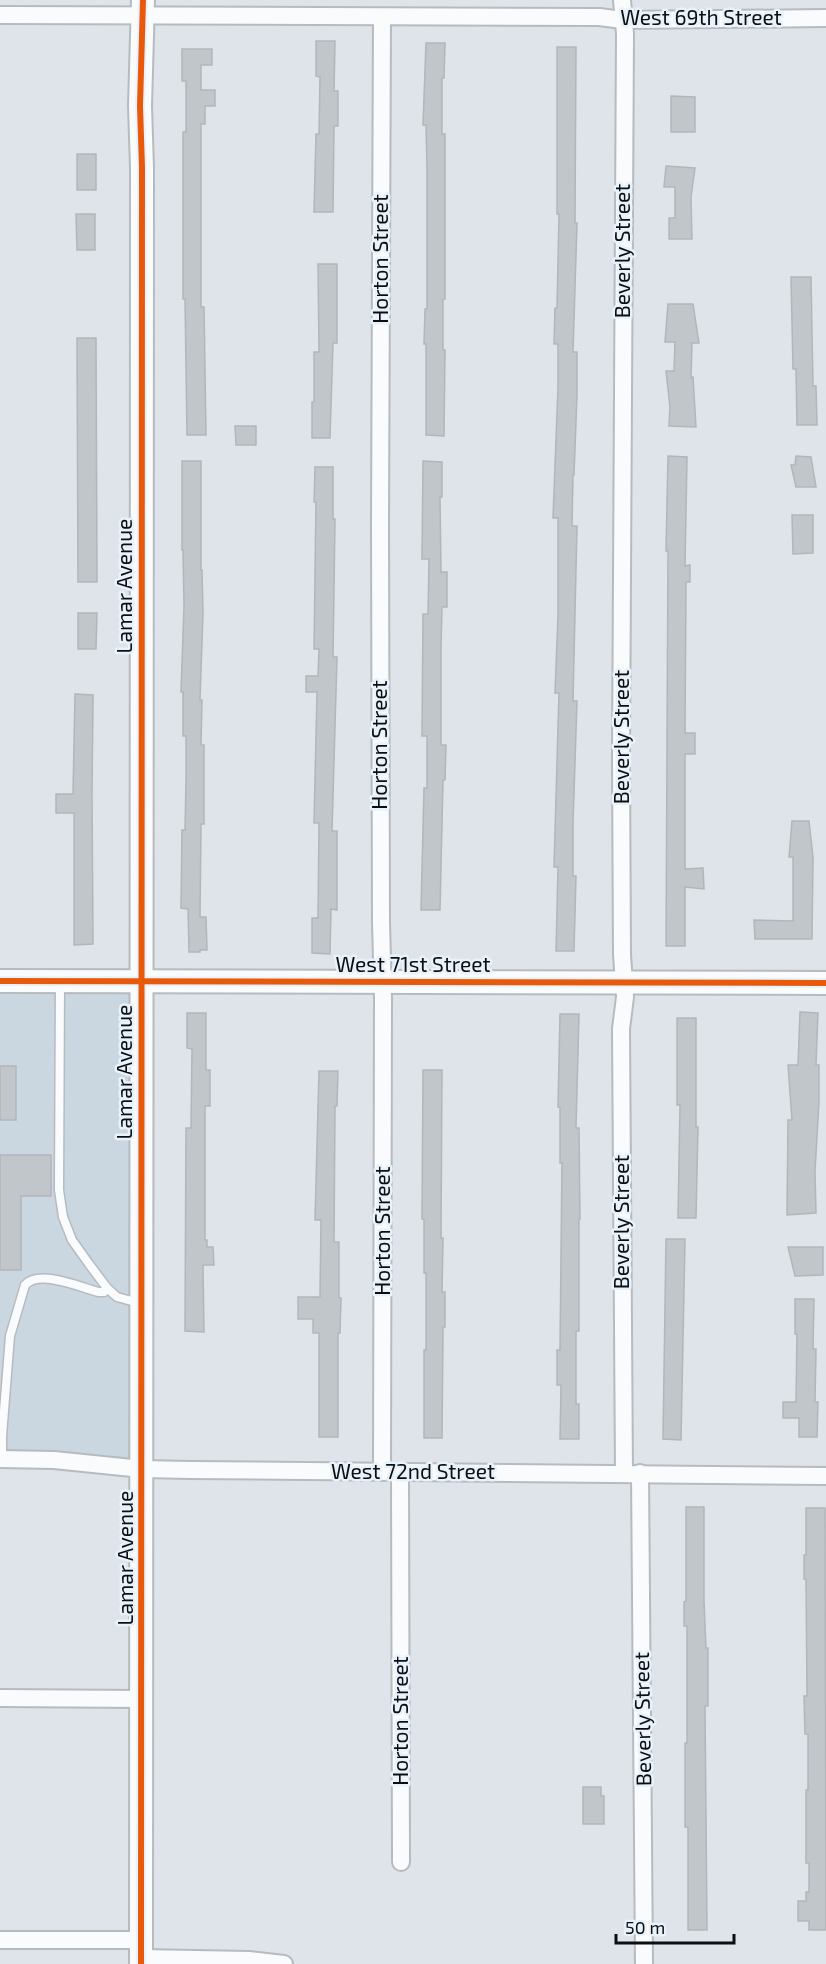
<svg xmlns="http://www.w3.org/2000/svg" width="826" height="1964" font-family="'Exo 2',sans-serif">
<style>
.built{fill:#cad7e0}
.building{fill:#c1c6ca;stroke:#b2b6bb;stroke-width:1.5}
.lines{fill:none;stroke-linecap:round;stroke-linejoin:round}
.lane-casing{stroke:#b6bbbf;stroke-width:11}
.street-casing{stroke:#b6bbbf;stroke-width:20}
.secondary-casing{stroke:#b6bbbf;stroke-width:26}
.lane{stroke:#fafbfc;stroke-width:8}
.street{stroke:#fafbfc;stroke-width:16}
.secondary{stroke:#fafbfc;stroke-width:22}
.cycleway-casing{stroke:#e7f2fb;stroke-width:10}
.cycleway{stroke:#e8590c;stroke-width:6}
.labels{text-anchor:middle;stroke-width:5;stroke-linejoin:round;paint-order:stroke}
.street-label{font-size:21px;fill:#0b0f12;stroke:#e7f2fb}
</style>
<rect width="100%" height="100%" fill="#dee4ea"/>
<!-- built -->
<path class="built" d="M0,986L133,987L135,1457L122,1462L0,1454Z"/>
<!-- building -->
<g class="building">
<path d="M316,41H335L334,91H338V126H334L333,212H314L316,134H319L320,77L316,76Z"/>
<path d="M426,43H445L444,78H442V134H445V299H443V350H445L444,436L426,435V344H424L425,309H427V169L426,125H423Z"/>
<path d="M557,47H576L575,223H577L573,352H577V395L574,475H573L572,526H577L573,701H577L573,823V876H576L574,951H556L558,867H554L559,693H555L558,615V518H553L558,387V344H554L555,308H557L559,214H557Z"/>
<path d="M182,49H212V65H201V90H215V106H205V124H201V307H204L206,435H187L185,299H183V132H186V81H182Z"/>
<path d="M671,96L695,97V132H671Z"/>
<rect x="77" y="154" width="19" height="36"/>
<path d="M666,166L695,168L691,197L692,239H669V218H675V187H664Z"/>
<path d="M76,214H95V250H77Z"/>
<path d="M318,264H337V343H333L330,438H312V402H314V352H319Z"/>
<path d="M791,277H811L813,386H816L817,425H797L796,369H793Z"/>
<path d="M668,304H693L699,343H692L691,378L693,377L696,427L669,426L670,407L666,371H674L675,342H665Z"/>
<path d="M77,338H96L97,582H78Z"/>
<path d="M235,426H256V445H236Z"/>
<path d="M668,456L687,457L685,566L690,565V582H686L685,733H695V754H685V869L703,868L704,889L685,887V946H666L668,551H666Z"/>
<path d="M796,456L811,457L816,487H796L791,465H795Z"/>
<path d="M182,461H201V570H202L203,613L200,700H202L201,745H204V824H201L200,917H206L207,950H200V952H189L188,909L181,908L182,830H185L186,780V736H183V692H181L184,606L183,550H182Z"/>
<path d="M423,461L442,462V497H440L441,572H447V607H442L441,649V745H446L445,780H443L440,910H421L424,788H427V736H422L423,614H428L429,559H422Z"/>
<path d="M315,467H333V519H335L333,657H337L332,831H337V910L331,909L330,954L312,953V918H318L319,823H314L317,692H306V676H318L319,649H314L316,502H314Z"/>
<path d="M792,515H813V553L793,554Z"/>
<path d="M78,613H97L96,649H78Z"/>
<path d="M75,694L93,695L92,794L93,944L74,945V813H56V794H73Z"/>
<path d="M792,821H809L813,857L812,939H755L754,920L793,921V857H789Z"/>
<path d="M800,1012L818,1013L816,1065H819V1101L815,1172L816,1213L787,1215L788,1120H792L788,1065H798Z"/>
<path d="M187,1013H206V1070H210V1106H205V1240H207V1247H213L214,1265H203L204,1332L185,1331L186,1128H191L192,1049L187,1048Z"/>
<path d="M560,1014H579L576,1128H579L580,1219H579V1331H576V1404H579V1439H560L561,1385H557V1350H560L562,1163H560V1107H558Z"/>
<path d="M677,1018H696V1127H698L696,1218H678L680,1105H677Z"/>
<rect x="0" y="1066" width="16" height="54"/>
<path d="M423,1070H442L441,1238H443L442,1292H445V1327H443L442,1438H424V1350H426V1273H424V1219H422Z"/>
<path d="M319,1071H338L337,1106H335L334,1242H339V1298H341L340,1333H338V1437H319V1333H313V1319H298V1297H320L321,1220H315Z"/>
<path d="M0,1155H51V1196H21V1270H0Z"/>
<path d="M666,1239H685L681,1440L663,1439Z"/>
<path d="M788,1247H823V1275L795,1276Z"/>
<path d="M795,1299H814L813,1349H816L815,1402H818L817,1437H799V1418H783V1402H796L797,1334H795Z"/>
<path d="M686,1507H704V1601L706,1648H708V1706H705L707,1930H688V1827H685V1743H687V1626H684V1602L686,1601Z"/>
<path d="M806,1508H825L826,1930H809V1921H798V1901H806V1892H809V1863H806V1790H808V1734H805L804,1696H807L806,1579H804V1555H806Z"/>
<path d="M583,1787H601V1796H604V1824H583Z"/>
</g>
<g class="lines">
<defs>
<g id="lane">
<path d="M60,981L59,1190L63,1217L72,1240L89,1264L107,1288L117,1297L139,1303"/>
<path d="M2,1459V1436L10,1336L25,1285C39,1269 80,1287 98,1292H104L107,1288"/>
</g>
<g id="street">
<path d="M622,0L625,34L621,758L622,955L625,997L621,1029L624,1473"/>
<path d="M0,15L599,17L623,20L826,18"/>
<path d="M0,1459L54,1460L142,1469L190,1470L826,1476"/>
<path d="M382,1472L383,998L381,922L380,525L382,17"/>
<path d="M400,1473L401,1862"/>
<path d="M640,1473L644,1964"/>
<path d="M0,1698L142,1699"/>
<path d="M0,1940H140"/>
<path d="M141,1958L249,1960L284,1964"/>
</g>
<g id="secondary">
<path d="M0,981L826,983"/>
<path d="M141,1964L142,168L140,106L143,0"/>
</g>
</defs>
<!-- lane casing -->
<use href="#lane" class="lane-casing"/>
<!-- street casing -->
<use href="#street" class="street-casing"/>
<!-- secondary casing -->
<use href="#secondary" class="secondary-casing"/>
<!-- lane -->
<use href="#lane" class="lane"/>
<!-- street -->
<use href="#street" class="street"/>
<!-- secondary -->
<use href="#secondary" class="secondary"/>
<defs>
<g id="cycleway">
<path d="M0,981L826,983"/>
<path d="M141,1964L142,168L140,106L143,0"/>
</g>
</defs>
<!-- cycleway casing -->
<use href="#cycleway" class="cycleway-casing"/>
<!-- cycleway -->
<use href="#cycleway" class="cycleway"/>
</g>
<g class="labels">
<!-- street labels -->
<g class="street-label">
<text x="701" y="25">West 69th Street</text>
<text transform="translate(623 251) rotate(-90)" y="7">Beverly Street</text>
<text transform="translate(381 259) rotate(-90)" y="7">Horton Street</text>
<text transform="translate(125 586) rotate(-90)" y="7">Lamar Avenue</text>
<text transform="translate(622 737) rotate(-90)" y="7">Beverly Street</text>
<text transform="translate(380 745) rotate(-90)" y="7">Horton Street</text>
<text x="413" y="972">West 71st Street</text>
<text transform="translate(125 1072) rotate(-90)" y="7">Lamar Avenue</text>
<text transform="translate(622 1222) rotate(-90)" y="7">Beverly Street</text>
<text transform="translate(383 1231) rotate(-90)" y="7">Horton Street</text>
<text x="413" y="1479">West 72nd Street</text>
<text transform="translate(126 1558) rotate(-90)" y="7">Lamar Avenue</text>
<text transform="translate(643 1719) rotate(-91)" y="7">Beverly Street</text>
<text transform="translate(401 1721) rotate(-90)" y="7">Horton Street</text>
</g>
</g>
<!-- scale -->
<path d="M616 1934v9h118v-9" fill="none" stroke="#0b0f12" stroke-width="3"/>
<text x="625" y="1934" font-size="18" fill="#0b0f12" stroke="#e7f2fb" stroke-width="4.5" paint-order="stroke">50 m</text>
</svg>
